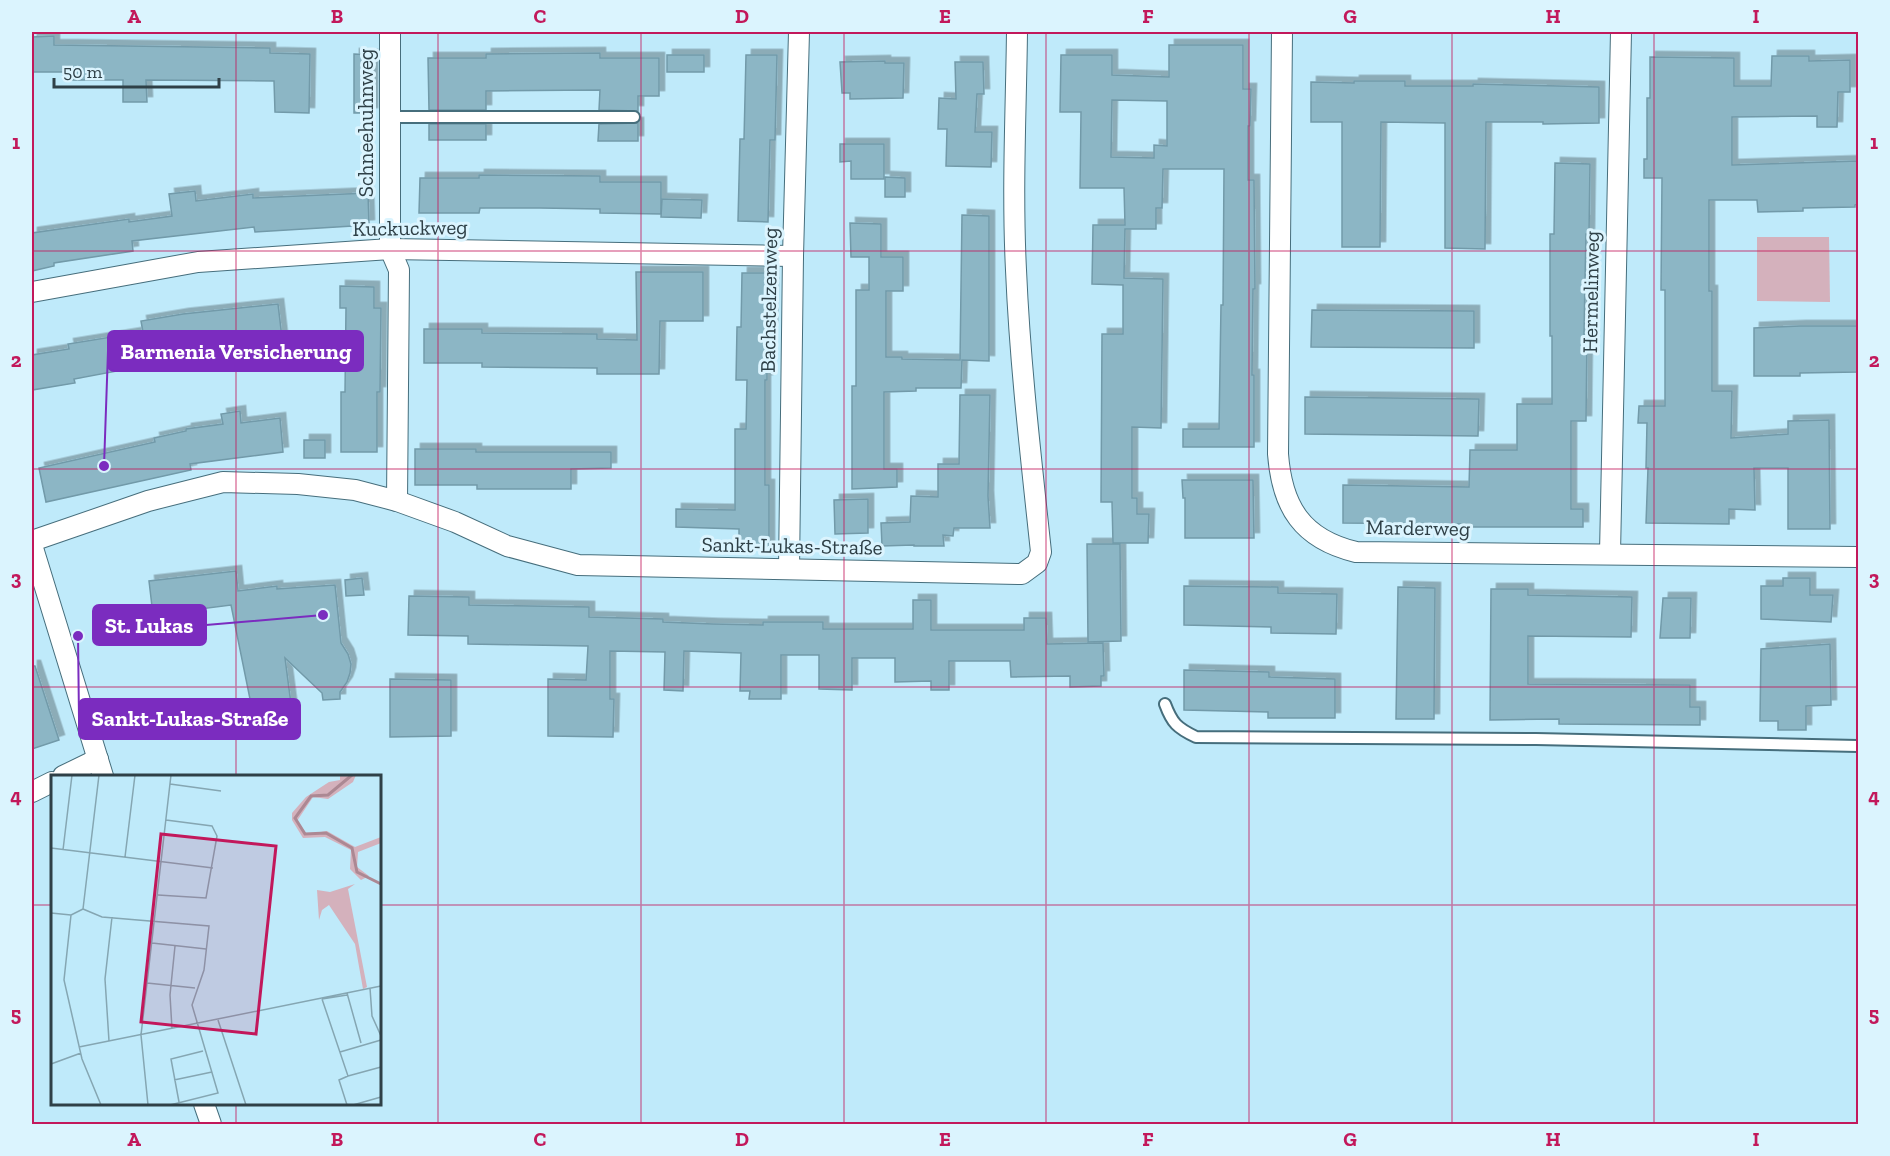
<svg xmlns="http://www.w3.org/2000/svg" width="1890" height="1156" font-family="'Zilla Slab',serif">
<style>
.green{fill:#d4b1bc}
.building{fill:#8cb6c5;stroke:#729aa9;stroke-width:1.5;fill-rule:evenodd;filter:url(#shadow)}
.lines{fill:none;stroke-linecap:round;stroke-linejoin:round}
.lane-casing{stroke:#466e7c;stroke-width:14}
.street-casing{stroke:#466e7c;stroke-width:22}
.lane{stroke:#fff;stroke-width:10}
.street{stroke:#fff;stroke-width:20}
.grid{fill:none;stroke:#c2185b;stroke-width:1.5;stroke-opacity:0.55}
.labels{text-anchor:middle;stroke-width:6;stroke-linejoin:round;paint-order:stroke}
.street-label{font-size:21px;fill:#2f4047;stroke:#dbf4fe}
.inset-river{fill:none;stroke:#ac8893;stroke-width:3}
.inset-road{fill:none;stroke:#85a6b2;stroke-width:1.5}
.view{fill:#c2185b;fill-opacity:0.15;stroke:#c2185b;stroke-width:3}
.inset-edge{fill:none;stroke:#2f4047;stroke-width:3}
.leader{fill:none;stroke:#7b2cbf;stroke-width:2}
.callout-dot{fill:#7b2cbf;stroke:#dbf4fe;stroke-width:2}
.callout{fill:#7b2cbf;stroke:#7b2cbf;stroke-width:2}
.callout-label{font-size:22px;text-anchor:middle;font-weight:bold;fill:#fff}
.neatline{fill:none;stroke:#c2185b;stroke-width:2}
.grid-label{font-size:20px;text-anchor:middle;font-weight:bold;fill:#c2185b}
</style>
<defs>
<filter id="shadow"><feDropShadow dx="5.5" dy="-5.5" stdDeviation="0" flood-color="#0004"/></filter>
</defs>
<rect width="100%" height="100%" fill="#bfeafa"/>
<!-- green -->
<path class="green" d="M1757,237H1829L1830,302L1757,301Z"/>
<!-- building -->
<g class="building">
<path d="M54,36V45L270,48V53L310,54L309,113L275,112L274,81L146,80L147,102H123V80H71V72H32V37Z"/>
<path d="M1169,45H1243V89H1251L1250,126H1248V180H1254L1255,289H1253L1252,375H1254V447H1183V429H1219L1221,305H1223L1224,169H1163L1162,208H1156V229H1125L1124,278L1163,279L1161,428L1132,427V498H1137V514H1149L1148,543H1113L1112,502H1101L1102,334H1123V285L1092,284L1093,225H1125L1124,188H1080L1081,112H1060L1061,55H1112V75L1169,77ZM1112,100L1167,101V146L1154,145V158L1111,157Z"/>
<path d="M600,53V58H659V96H638V111L599,110L600,90L486,91V110H429L428,58H486V54Z"/>
<path d="M354,54L372,55V113H354Z"/>
<rect x="667" y="55" width="37" height="17"/>
<path d="M746,55H777L775,140H770L768,222L738,221L740,139H744Z"/>
<path d="M1772,56H1809V61L1850,60V92H1838L1837,127H1817V116L1732,117V165L1858,161V204L1855,205V207L1803,208V211L1758,212L1757,200H1709V291H1712V391H1732L1731,438L1788,434V421L1829,420L1830,529H1788V468H1754L1755,510L1729,509V524L1646,523L1648,468H1646L1647,423H1638L1639,406H1665V290H1661L1662,178H1644V159H1647V98H1650V57L1734,58V86H1771Z"/>
<path d="M885,61V63H904L903,98L850,99V93H842L840,62Z"/>
<path d="M955,62H983L984,94H977L975,132H992L991,167L946,166L947,129H938L939,98L956,99Z"/>
<path d="M1354,81H1405V86H1473V84L1599,87V123L1543,124V122H1486L1485,249L1445,248V123L1381,122L1380,247H1342V122H1311V82L1354,83Z"/>
<path d="M638,123V141H598L599,124Z"/>
<rect x="429" y="124" width="57" height="16"/>
<path d="M840,144H884V179H851V161L840,162Z"/>
<path d="M1555,163L1590,164L1589,234H1586L1585,280L1584,337H1587L1586,421H1571V509H1583V527H1471V524L1343,523V485L1469,487L1470,450H1517V404H1552V336H1550V234H1554Z"/>
<path d="M479,175L600,176V182H661V214L600,213V209L540,208H480L479,213H419L420,178H479Z"/>
<path d="M885,177L905,178V197H885Z"/>
<path d="M195,191L196,201L253,194V198L368,193L369,225L255,232L254,227L132,241L133,251L54,263V266L32,271V233L129,219V222L172,216L169,194Z"/>
<path d="M662,199L702,200L701,218L661,217Z"/>
<path d="M962,215L989,216V361L962,360L961,388H916V391L884,392V469H897V487L852,489V386H856V290H869V257H851L850,223L881,224V257H903V291H886V357H902V359L960,360Z"/>
<path d="M636,272H703V321H660L659,374H597V368L482,367V363H424V329H482V333L597,334V339L637,340Z"/>
<path d="M742,273H773L772,328L767,327V380H765V485H769V548H739V529L676,527V509L735,510V429H746L747,380H736L737,327H741Z"/>
<path d="M340,286L374,287V308H381L380,392H377V452H341V392H345L346,308H340Z"/>
<path d="M278,304L282,338L205,346L164,353L165,362L74,379L75,383L32,390V355L69,349L68,344L143,332L141,321L183,314Z"/>
<path d="M1312,310L1474,311V348L1311,347Z"/>
<path d="M1800,326H1858V372L1800,373V376H1754V328Z"/>
<path d="M960,395H990L988,496L990,528H954L953,536L943,535L944,546H914V545L882,546L881,523L910,522L911,496L938,497V464H959Z"/>
<path d="M1305,397L1479,399L1478,436L1305,434Z"/>
<path d="M240,411L241,423L280,418L283,452L190,464L191,470L46,502L39,468L155,442L154,438L186,431V429L223,424L221,414Z"/>
<rect x="304" y="440" width="21" height="18"/>
<path d="M415,449H476V452H611V468L571,469V489H477V485H415Z"/>
<path d="M1182,480H1253L1254,538H1185V498H1183Z"/>
<path d="M868,499V533L835,534L834,500Z"/>
<path d="M1087,544H1120L1121,641L1088,642Z"/>
<path d="M236,571L238,591L277,586V589L335,585L341,643L348,654L351,664L350,673L347,682L340,692V699L323,700L322,693L285,658L291,704L252,709L231,605L153,615L149,581Z"/>
<path d="M362,578L364,595L346,596L345,580Z"/>
<path d="M1783,578H1810V595H1833L1831,622L1761,619V586H1783Z"/>
<path d="M1184,586L1278,587V593L1337,594L1336,634L1271,633V627L1184,625Z"/>
<path d="M1398,587L1435,588L1434,719H1396Z"/>
<path d="M1491,589H1528V595L1632,597L1631,637L1528,636V684L1690,685V707H1700V725L1559,724V719L1490,720Z"/>
<path d="M409,596L469,597V605L589,607V617L663,619V622L713,624L763,625V622H823V629H913V600H931V630H1024V618H1046L1047,644L1103,643L1104,676H1101V686L1070,687V676L1011,677L1010,661H949V690H931V681L895,682V658H852V690L819,689V655H781V699H749L750,691H740L741,653L684,651L683,691L664,690L665,652L610,651V699H614L613,737L548,736V679L586,680L588,646L468,644V636L408,635Z"/>
<path d="M1663,598H1691L1690,638H1660Z"/>
<path d="M1830,644L1831,705L1806,706V730H1778V721H1760L1761,649Z"/>
<path d="M32,666H35L59,740L32,749Z"/>
<path d="M1184,670L1269,672V677L1335,679V718H1268V712L1184,710Z"/>
<path d="M390,679L451,680V736L390,737Z"/>
</g>
<g class="lines">
<defs>
<g id="lane">
<path d="M391,117H634"/>
<path d="M1165,704C1172,723 1177,728 1196,737L1536,739L1858,746"/>
</g>
<g id="street">
<path d="M390,32V249L399,270L397,501"/>
<path d="M1282,32L1278,454C1282,507 1302,539 1356,552L1858,557"/>
<path d="M32,292L198,262L390,249L793,256"/>
<path d="M32,541L148,501L223,482L298,484L355,490L397,501L455,522L507,546L578,565L1022,574L1037,563L1041,552C1031,458 1020,364 1016,270C1012,190 1016,111 1017,32"/>
<path d="M32,545L103,776"/>
<path d="M1610,553L1621,32"/>
<path d="M789,569L793,256L799,32"/>
<path d="M63,776L98,759"/>
<path d="M32,792L52,782"/>
<path d="M204,1104L211,1124"/>
</g>
</defs>
<!-- lane casing -->
<use href="#lane" class="lane-casing"/>
<!-- street casing -->
<use href="#street" class="street-casing"/>
<!-- lane -->
<use href="#lane" class="lane"/>
<!-- street -->
<use href="#street" class="street"/>
</g>
<!-- grid -->
<path class="grid" d="M236,32V776M438,32V1124M641,32V1124M844,32V1124M1046,32V1124M1249,32V1124M1452,32V1124M1654,32V1124M32,251H1858M32,469H1858M32,687H1858M32,905H52M380,905H1858M236,1104V1124"/>
<g class="labels">
<!-- street labels -->
<g class="street-label">
<text transform="translate(366 123) rotate(-90)" y="7">Schneehuhnweg</text>
<text transform="translate(410 228) rotate(-1)" y="7">Kuckuckweg</text>
<text transform="translate(1591 292) rotate(-89)" y="7">Hermelinweg</text>
<text transform="translate(769 300) rotate(-89)" y="7">Bachstelzenweg</text>
<text transform="translate(1418 528) rotate(1)" y="7">Marderweg</text>
<text transform="translate(792 546) rotate(1)" y="7">Sankt-Lukas-Straße</text>
</g>
</g>
<!-- overview -->
<g transform="translate(51 775)">
<rect width="330" height="330" fill="#bfeafa"/>
<path d="M289,0H305L302,7L277,24L262,22L246,46L256,59L276,56L304,72L330,62V68L307,77L306,92L318,101L310,105L299,94L300,75L274,62L252,63L241,45V38L255,22L278,7L289,5ZM304,109L297,114L316,212L312,214L304,169L278,130L271,135L268,145L266,115L279,117Z" fill="#d4b1bc"/>
<path class="inset-river" d="M301,0L277,20L260,21L244,43L254,59L275,58L301,73L306,97L330,109"/>
<path class="inset-road" d="M119,9L170,16M0,73L162,93M12,75L21,0M74,82L84,0M107,120L155,123L166,61L161,51L115,45M32,134L51,142L158,151L153,195L141,230L167,318L119,330M32,134L20,140L13,205L31,284L50,330M32,134L48,0M0,138L20,140M101,168L155,174M96,208L144,213M319,213L321,241L330,261M296,218L310,268M271,224L297,301L288,305L296,330M271,224L296,220M167,245L195,330M121,254L119,220L124,171M58,266L54,204L61,142M28,272L330,211M289,277L330,265M0,289L30,278M297,301L330,292M123,305L161,297M128,327L120,284L152,276M97,330L90,260L120,0M302,330L330,322"/>
<path class="view" d="M110,59L225,71L205,259L90,247Z"/>
<rect width="330" height="330" class="inset-edge"/>
</g>
<!-- callouts -->
<path class="leader" d="M104 466L108 351M323 615L206 625M78 636L79 719"/>
<g class="callout-dot">
<circle cx="104" cy="466" r="6"/>
<circle cx="323" cy="615" r="6"/>
<circle cx="78" cy="636" r="6"/>
</g>
<g class="callout">
<rect x="108" y="331" width="255" height="40" rx="6"/>
<rect x="93" y="605" width="113" height="40" rx="6"/>
<rect x="79" y="699" width="221" height="40" rx="6"/>
</g>
<g class="callout-label">
<text x="236" y="359">Barmenia Versicherung</text>
<text x="149" y="633">St. Lukas</text>
<text x="190" y="726">Sankt-Lukas-Straße</text>
</g>
<!-- border -->
<rect width="1890" height="1156" fill="none" stroke="#dbf4fe" stroke-width="66"/>
<!-- scale -->
<path d="M54 78v9h165v-9" fill="none" stroke="#2f4047" stroke-width="3"/>
<text x="63" y="78" font-size="18" fill="#2f4047" stroke="#dbf4fe" stroke-width="4.5" paint-order="stroke">50 m</text>
<rect x="33" y="33" width="1824" height="1090" class="neatline"/>
<g class="grid-label">
<text x="134" y="23">A</text>
<text x="337" y="23">B</text>
<text x="540" y="23">C</text>
<text x="742" y="23">D</text>
<text x="945" y="23">E</text>
<text x="1148" y="23">F</text>
<text x="1350" y="23">G</text>
<text x="1553" y="23">H</text>
<text x="1756" y="23">I</text>
<text x="16" y="149">1</text>
<text x="1874" y="149">1</text>
<text x="16" y="367">2</text>
<text x="1874" y="367">2</text>
<text x="16" y="585">3</text>
<text x="1874" y="585">3</text>
<text x="16" y="803">4</text>
<text x="1874" y="803">4</text>
<text x="16" y="1021">5</text>
<text x="1874" y="1021">5</text>
<text x="134" y="1146">A</text>
<text x="337" y="1146">B</text>
<text x="540" y="1146">C</text>
<text x="742" y="1146">D</text>
<text x="945" y="1146">E</text>
<text x="1148" y="1146">F</text>
<text x="1350" y="1146">G</text>
<text x="1553" y="1146">H</text>
<text x="1756" y="1146">I</text>
</g>
</svg>
